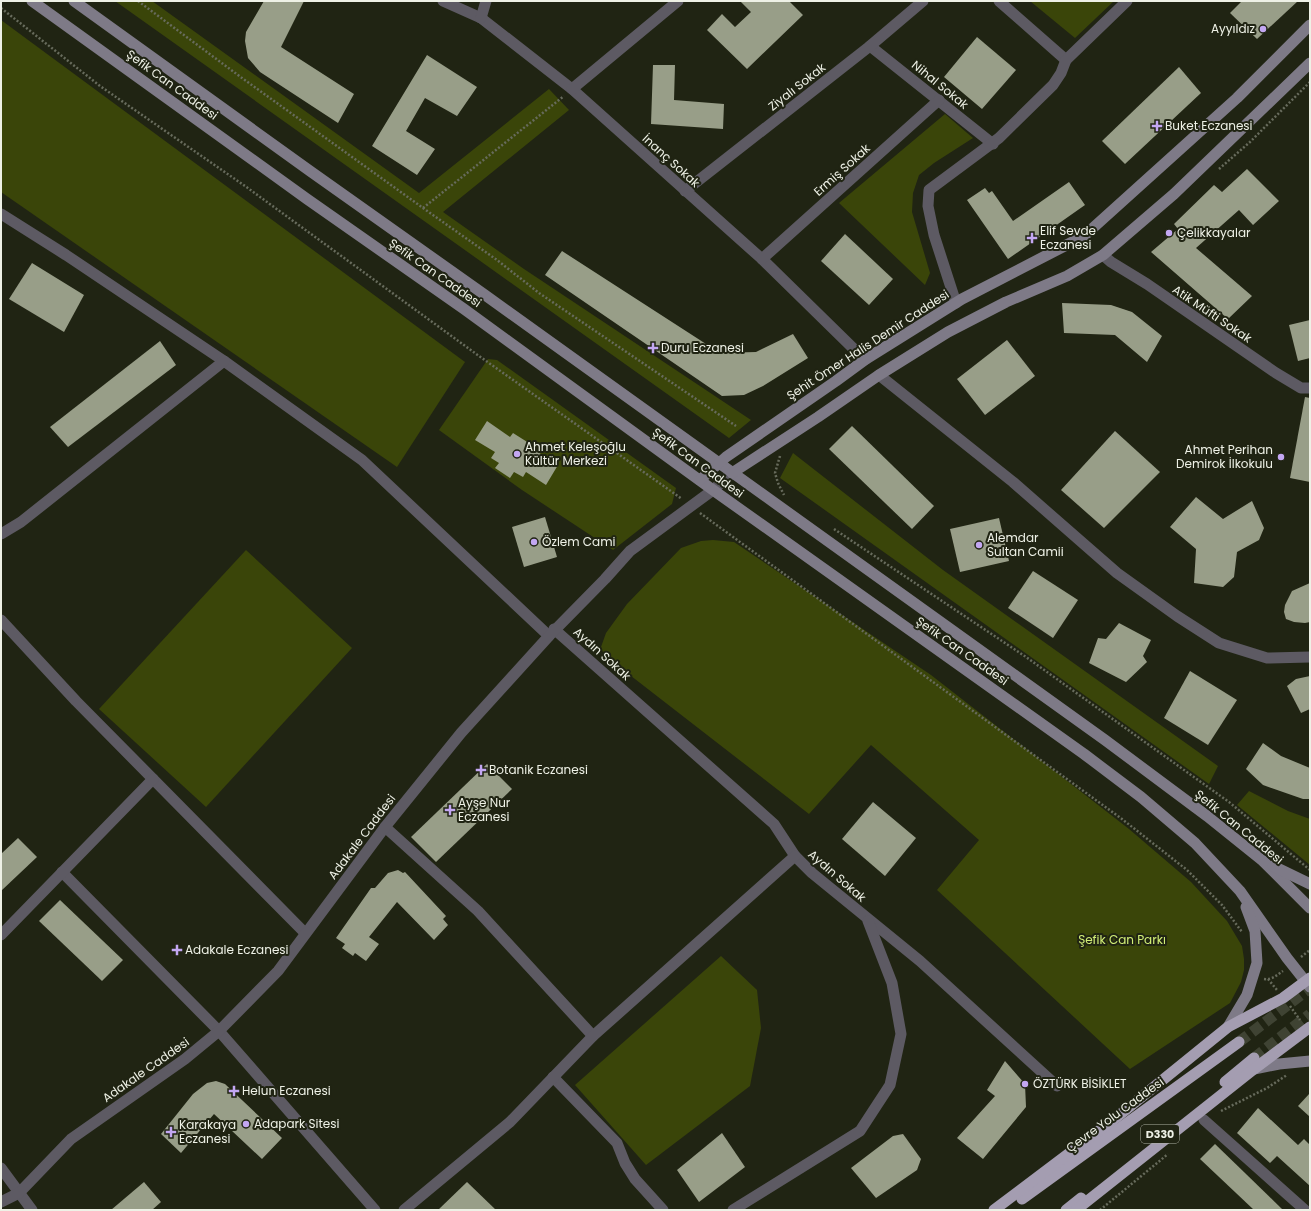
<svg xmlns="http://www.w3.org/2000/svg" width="1311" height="1211" font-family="Poppins,sans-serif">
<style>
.green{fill:#3a4509}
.building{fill:#989e88}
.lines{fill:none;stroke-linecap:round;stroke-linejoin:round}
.trunk-tunnel{stroke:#3f4333;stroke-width:11;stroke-dasharray:11 5.5;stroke-linecap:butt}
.path{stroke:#676b5c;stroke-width:2.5;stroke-dasharray:2 2;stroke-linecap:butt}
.minor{stroke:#5d5a63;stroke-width:11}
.tertiary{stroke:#5d5a63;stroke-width:11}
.secondary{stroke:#7e7a87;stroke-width:11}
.trunk{stroke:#a49db1;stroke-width:11}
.poi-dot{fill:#c3a7f2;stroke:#202413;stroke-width:1.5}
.labels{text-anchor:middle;stroke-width:4;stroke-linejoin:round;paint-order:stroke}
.shield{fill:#202413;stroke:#b0b4a7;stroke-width:1}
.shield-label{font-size:11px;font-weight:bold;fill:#eef1e6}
.poi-label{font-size:12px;fill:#eef1e6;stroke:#202413;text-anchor:start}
.street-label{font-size:12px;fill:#eef1e6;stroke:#202413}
.park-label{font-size:12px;fill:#d1ee77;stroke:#202413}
</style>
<rect width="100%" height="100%" fill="#202413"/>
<!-- green -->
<g class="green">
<path d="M115,1H152L419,193L549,89L569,110L443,212L524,269L751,420L729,438Z"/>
<path d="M1030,1H1114L1075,38Z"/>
<path d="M1,20L465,362L397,467L1,192Z"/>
<path d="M945,114L973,138L934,163L919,175L913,193L912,212L930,273L925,285L839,203Z"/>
<path d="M488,359L497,360L676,488L672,504L613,550L522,490L439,430Z"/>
<path d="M793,453L943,570L1218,766L1209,784L780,478Z"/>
<path d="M713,540L734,542L931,675L1129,829L1191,882L1227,921L1242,946L1244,959V970L1241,982L1230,1003L1130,1069L937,890L979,840L871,745L809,814L604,655L601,647L606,633L627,604L681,548L701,541Z"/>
<path d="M246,550L352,648L206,807L99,709Z"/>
<path d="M1249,791L1288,811L1310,819V865L1237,805Z"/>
<path d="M721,956L757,990L761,1028L750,1086L646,1165L575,1085Z"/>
</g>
<!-- building -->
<g class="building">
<path d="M264,1H304L281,47L354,94L338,123L260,72L248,58L245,41L246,32Z"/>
<path d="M740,1H789L803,15L747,69L707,30L722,14L735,27L751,12Z"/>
<path d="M1242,1H1298L1257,39L1230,13Z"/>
<path d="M977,37L1016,70L982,109L944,77Z"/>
<path d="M427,55L477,87L457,116L425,98L406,131L435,149L417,175L372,146Z"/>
<path d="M653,65H675L674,100L724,104L723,129L651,124Z"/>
<path d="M1179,67L1201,93L1125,164L1102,141Z"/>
<path d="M1247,169L1279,201L1253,225L1239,210L1196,248L1252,296L1228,319L1151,252L1178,229L1174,224L1214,185L1222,192Z"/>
<path d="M1069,182L1085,205L1008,259L967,200L985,188L989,193L992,191L1013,221Z"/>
<path d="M845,234L893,279L869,305L821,261Z"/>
<path d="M562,251L720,353L756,352L793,334L808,358L763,386L744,395L722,396L545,275Z"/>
<path d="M32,263L84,295L64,332L9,299Z"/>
<path d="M1062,303L1111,305L1132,312L1162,336L1147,362L1115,335L1064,333Z"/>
<path d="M1310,320V358L1298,361L1289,325Z"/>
<path d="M1007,340L1035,376L985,415L957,379Z"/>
<path d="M160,341L176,365L68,447L50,427Z"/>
<path d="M1305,397L1310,398V482L1290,478Z"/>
<path d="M487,421L510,437L513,433L532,445L530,447L558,465L546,485L526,472L523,477L514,472L510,478L495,468L499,463L491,458L495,452L475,440Z"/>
<path d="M852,426L934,506L912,529L829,449Z"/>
<path d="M1115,431L1160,472L1104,528L1061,490Z"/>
<path d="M1196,497L1223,519L1252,501L1264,528L1259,540L1237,552L1234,577L1223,587L1194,583L1196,549L1170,527Z"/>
<path d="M545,517L557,557L524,567L512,527Z"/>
<path d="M999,518L1009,561L960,572L950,529Z"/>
<path d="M1033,571L1078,600L1053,638L1008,608Z"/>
<path d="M1310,583V622L1305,623L1294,622L1286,619L1284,612L1285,605L1292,591Z"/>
<path d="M1119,623L1151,640L1143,656L1147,662L1126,682L1089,663L1098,638L1106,639Z"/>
<path d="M1190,671L1237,700L1208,745L1164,718Z"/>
<path d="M1310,676V709L1301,713L1287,686L1296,679Z"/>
<path d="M1263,743L1281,756L1310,768V799H1303L1263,785L1246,769Z"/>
<path d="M487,764L512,789L436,862L411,837Z"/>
<path d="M873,802L916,838L885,876L842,839Z"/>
<path d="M18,838L37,857L1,891V854Z"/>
<path d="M398,870L403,873L405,872L446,916L443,919L448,925L434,940L397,902L369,937L379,944L366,961L355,953L353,956L342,948L345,944L336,938L371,888H375L388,873Z"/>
<path d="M60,900L123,960L102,981L39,921Z"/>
<path d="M1005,1061L1025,1084L1026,1107L983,1159L957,1138L995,1096L987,1090Z"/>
<path d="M216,1081L225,1084L282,1138L262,1159L214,1114L181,1153L161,1134L193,1094L207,1083Z"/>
<path d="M1310,1093V1117L1298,1106Z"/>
<path d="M1258,1108L1298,1145L1304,1139L1310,1145V1186L1277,1156L1270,1163L1237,1133Z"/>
<path d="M722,1133L745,1167L699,1202L677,1170Z"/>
<path d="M903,1134L921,1159L917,1170L876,1198L851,1168L893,1136Z"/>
<path d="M1215,1144L1245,1173L1283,1210H1254L1200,1159Z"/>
<path d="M144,1182L161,1202L152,1210H111Z"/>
<path d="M467,1182L496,1210H438Z"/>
</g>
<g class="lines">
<!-- trunk-tunnel -->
<g class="trunk-tunnel">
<path d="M1239,1042L1310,988"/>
<path d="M1254,1058L1310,1014"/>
</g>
<!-- path -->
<g class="path">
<path d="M138,1L242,78L423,208L497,260L539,293L736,426"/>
<path d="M1,8L100,86L245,186L479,356L682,499"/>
<path d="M1219,169L1250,142L1310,82"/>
<path d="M423,208L564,96"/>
<path d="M780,456L775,473L778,483L784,495"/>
<path d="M700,513L1122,819L1187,870L1222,905L1242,932"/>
<path d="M834,529L1026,657L1191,775L1229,802L1310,870"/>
<path d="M1301,957L1310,950"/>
<path d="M1264,979C1272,980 1277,975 1283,971"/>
<path d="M1268,979L1277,990"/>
<path d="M1290,1006L1300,1020"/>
<path d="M1221,1111L1267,1088L1287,1075"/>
<path d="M1100,1210L1168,1154"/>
</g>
<!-- minor -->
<g class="minor">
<path d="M443,1L481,18L572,89L762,259L859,354L866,359"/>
<path d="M999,1L1066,60"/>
<path d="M481,18L486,1"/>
<path d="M870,46L993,144"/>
<path d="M572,89L678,1"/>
<path d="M685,191L870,46L923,1"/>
<path d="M1,214L66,255L224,361L362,460L549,636"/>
<path d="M762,259L939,100"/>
<path d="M956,303L934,235L928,206L929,190L999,138L1053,85L1061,73L1066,60L1127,1"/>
<path d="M879,375L1013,482L1117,573L1177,616L1219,643L1267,658L1310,657"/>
<path d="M1,534L21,522L224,361"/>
<path d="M1,620L76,701L305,933"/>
<path d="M554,629L774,824L795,856L812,873L920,961L1057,1086"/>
<path d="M385,827L478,911L593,1036"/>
<path d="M62,872L219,1031L375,1210"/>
<path d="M1,935L153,779"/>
<path d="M553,1077L617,1143L625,1163L635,1179L663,1210"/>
<path d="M1204,1120L1305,1210"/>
<path d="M1,1168L32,1210"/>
<path d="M404,1210L510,1122L593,1036L795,856"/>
<path d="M733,1210L860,1131L890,1085L901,1034L892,983L868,921"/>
</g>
<!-- tertiary -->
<g class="tertiary">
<path d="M1103,255L1111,262L1147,284L1276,373L1301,388H1310"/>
<path d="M1,1202L19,1193L71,1139L185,1059L219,1031L278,971L385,827L461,733L549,636L605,579L630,551L713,490L732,473"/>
</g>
<!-- secondary -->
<g class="secondary">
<path d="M32,1L307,199L464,309L713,490L1084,754L1141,797L1195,843L1240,891L1287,958L1310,987"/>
<path d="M74,1L310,171L485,295L1105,740L1207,816L1263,861L1310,908"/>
<path d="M732,473L818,417L879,375L948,332L1006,302L1067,276L1103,255L1174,194L1310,63"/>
<path d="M700,480L726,457L836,381L866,359L962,299L1084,236L1237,98L1310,25"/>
<path d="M1273,866L1310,884"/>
<path d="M1228,1027L1247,995L1257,963L1255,931L1246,907"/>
<path d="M1254,1069L1279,1064L1310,1061"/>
</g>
<!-- trunk -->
<g class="trunk">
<path d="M1225,1082L1254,1058"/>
<path d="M1022,1199L1239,1042"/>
<path d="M994,1210L1112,1121L1228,1027L1283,998L1310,978"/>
<path d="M1066,1210L1081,1198"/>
<path d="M1076,1210L1254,1069L1310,1027"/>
</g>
</g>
<!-- markers -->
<g class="poi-dot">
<circle cx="1263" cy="29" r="4"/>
<path d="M1155 120h4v4h4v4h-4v4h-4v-4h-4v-4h4z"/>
<circle cx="1169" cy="233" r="4"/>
<path d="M1030 232h4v4h4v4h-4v4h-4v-4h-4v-4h4z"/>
<path d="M651 342h4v4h4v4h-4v4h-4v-4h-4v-4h4z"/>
<circle cx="517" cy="454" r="4"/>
<circle cx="1281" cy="457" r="4"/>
<circle cx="534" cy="542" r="4"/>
<circle cx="979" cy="545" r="4"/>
<path d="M479 764h4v4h4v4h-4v4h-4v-4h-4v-4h4z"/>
<path d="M448 804h4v4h4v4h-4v4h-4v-4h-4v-4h4z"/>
<path d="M175 944h4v4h4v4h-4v4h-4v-4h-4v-4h4z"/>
<circle cx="1025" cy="1084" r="4"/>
<path d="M232 1085h4v4h4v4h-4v4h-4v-4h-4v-4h4z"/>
<circle cx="246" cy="1124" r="4"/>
<path d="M169 1126h4v4h4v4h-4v4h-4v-4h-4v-4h4z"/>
</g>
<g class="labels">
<!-- shield labels -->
<rect class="shield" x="1141" y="1125" width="38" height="18" rx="3"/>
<g class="shield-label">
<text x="1160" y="1138">D330</text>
</g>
<!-- poi labels -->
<g class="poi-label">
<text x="1255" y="33" text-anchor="end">Ayyıldız</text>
<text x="1165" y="130">Buket Eczanesi</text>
<text x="1040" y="235">Elif Sevde<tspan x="1040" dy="14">Eczanesi</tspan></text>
<text x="1177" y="237">Çelikkayalar</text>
<text x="661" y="352">Duru Eczanesi</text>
<text x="525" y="451">Ahmet Keleşoğlu<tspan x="525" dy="14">Kültür Merkezi</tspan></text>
<text x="1273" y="454" text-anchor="end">Ahmet Perihan<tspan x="1273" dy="14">Demirok İlkokulu</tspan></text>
<text x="987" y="542">Alemdar<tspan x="987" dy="14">Sultan Camii</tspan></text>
<text x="542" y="546">Özlem Cami</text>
<text x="489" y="774">Botanik Eczanesi</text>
<text x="458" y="807">Ayşe Nur<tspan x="458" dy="14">Eczanesi</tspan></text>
<text x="185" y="954">Adakale Eczanesi</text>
<text x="1033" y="1088">ÖZTÜRK BİSİKLET</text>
<text x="242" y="1095">Helun Eczanesi</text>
<text x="254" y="1128">Adapark Sitesi</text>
<text x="179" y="1129">Karakaya<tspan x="179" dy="14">Eczanesi</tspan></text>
</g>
<!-- street labels -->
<g class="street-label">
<text transform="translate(172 85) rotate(36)" y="4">Şefik Can Caddesi</text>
<text transform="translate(940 85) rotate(39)" y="4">Nihal Sokak</text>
<text transform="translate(797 87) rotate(-38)" y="4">Ziyalı Sokak</text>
<text transform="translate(671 161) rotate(42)" y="4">İnanç Sokak</text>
<text transform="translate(842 170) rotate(-42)" y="4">Ermiş Sokak</text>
<text transform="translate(435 273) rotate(35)" y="4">Şefik Can Caddesi</text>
<text transform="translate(1212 314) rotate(34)" y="4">Atik Müfti Sokak</text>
<text transform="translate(868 345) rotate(-33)" y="4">Şehit Ömer Halis Demir Caddesi</text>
<text transform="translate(698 463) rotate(36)" y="4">Şefik Can Caddesi</text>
<text transform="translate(962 651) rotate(35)" y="4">Şefik Can Caddesi</text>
<text transform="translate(602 654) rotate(42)" y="4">Aydın Sokak</text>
<text transform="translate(1239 827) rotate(39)" y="4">Şefik Can Caddesi</text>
<text transform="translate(362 837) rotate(-53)" y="4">Adakale Caddesi</text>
<text transform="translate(837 876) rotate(41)" y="4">Aydın Sokak</text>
<text transform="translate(146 1070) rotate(-35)" y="4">Adakale Caddesi</text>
<text transform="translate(1115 1115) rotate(-36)" y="4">Çevre Yolu Caddesi</text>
</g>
<!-- park labels -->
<g class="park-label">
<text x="1122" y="944">Şefik Can Parkı</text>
</g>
</g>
<!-- border -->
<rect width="1311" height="1211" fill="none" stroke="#eef1e6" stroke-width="4"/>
</svg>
